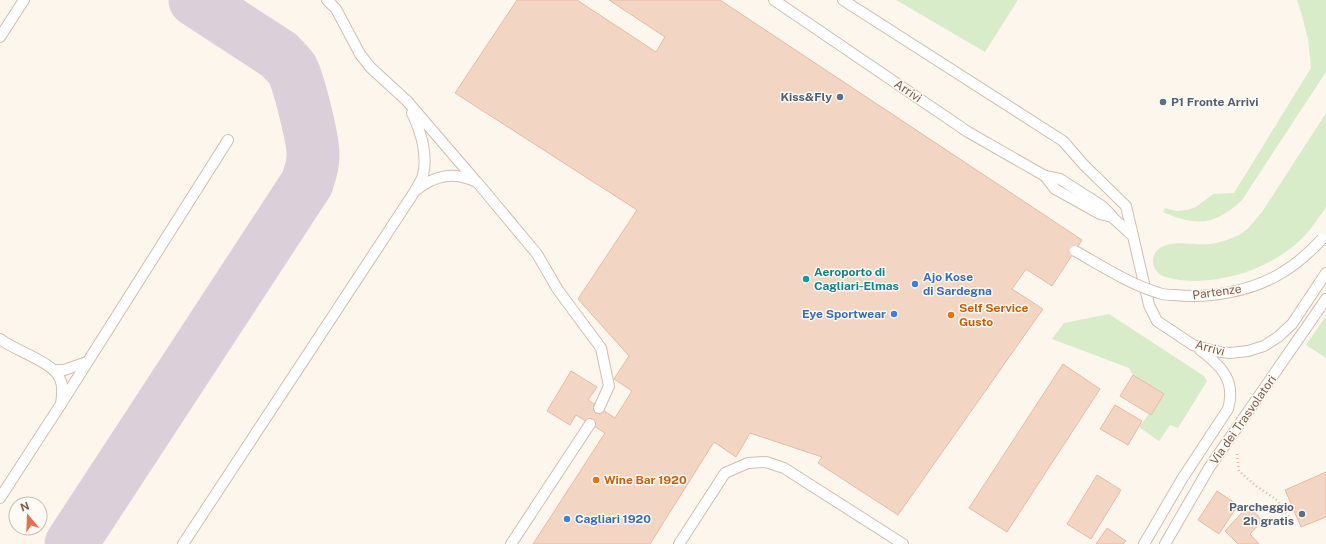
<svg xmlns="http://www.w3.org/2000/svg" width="1326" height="544" font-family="'Public Sans',sans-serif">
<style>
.green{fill:#d8ecc9}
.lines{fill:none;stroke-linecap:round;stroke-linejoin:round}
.taxiway{stroke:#dbcfda;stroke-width:53}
.building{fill:#f3d5c3;stroke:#e6bba3}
.lane-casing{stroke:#d1beb0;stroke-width:12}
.path{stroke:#d9b8a5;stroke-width:2.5;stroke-dasharray:1 3;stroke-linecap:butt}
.lane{stroke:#fff;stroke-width:10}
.lane-bridge-casing{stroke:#d1beb0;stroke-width:12;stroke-linecap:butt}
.lane-bridge{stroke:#fff;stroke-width:10}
.service-dot{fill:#5c6f8a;stroke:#fffaf3;stroke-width:1.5}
.culture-dot{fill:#0f9aa8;stroke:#fffaf3;stroke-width:1.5}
.shop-dot{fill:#3f7fe0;stroke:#fffaf3;stroke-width:1.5}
.food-dot{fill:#e8710a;stroke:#fffaf3;stroke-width:1.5}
.labels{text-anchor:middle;stroke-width:3;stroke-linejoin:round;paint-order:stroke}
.street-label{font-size:12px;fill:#7a5c4d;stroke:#fffaf3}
.service-label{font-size:12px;font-weight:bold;fill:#4e5e75;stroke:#fffaf3;text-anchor:end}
.culture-label{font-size:12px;font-weight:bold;fill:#0d838f;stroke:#fffaf3;text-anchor:start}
.shop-label{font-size:12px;font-weight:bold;fill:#366cbe;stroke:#fffaf3;text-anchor:start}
.food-label{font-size:12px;font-weight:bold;fill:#c56008;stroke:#fffaf3;text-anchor:start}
</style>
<rect width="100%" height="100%" fill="#fdf6ec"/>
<!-- green -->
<g class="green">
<path d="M896,0H1018L985,52Z"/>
<path d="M1297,0H1326V72L1242,200C1216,225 1196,227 1163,212L1165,208L1177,211L1187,210L1196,207L1213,194L1234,193L1311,68L1308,39L1301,12Z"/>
<path d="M1326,113C1326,137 1326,160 1326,183C1326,190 1326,201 1326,207C1324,211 1320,216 1317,220C1290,262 1229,286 1180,280C1170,278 1159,278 1154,267C1152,263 1153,257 1155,253C1165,237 1195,246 1210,244C1219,243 1230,239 1239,235C1248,230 1255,220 1262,212Z"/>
<path d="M1109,314L1204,376L1207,381L1178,428L1170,425L1159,441L1139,427L1164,394L1133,375L1129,368L1052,339L1064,323Z"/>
<path d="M1326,316V358L1306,345Z"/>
</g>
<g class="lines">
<!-- taxiway -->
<path class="taxiway" d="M71,544L307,183C310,174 313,166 313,156C314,143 299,82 292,69C288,64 284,60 279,55L195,0"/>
</g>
<!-- building -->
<g class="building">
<path d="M517,0H577L656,52L665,37L609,0H720L1082,240L1052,286L1026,269L1012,289L1043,309L898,515L818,463L822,457L750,433L736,457L714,442L650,544H533L605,433L576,415L570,425L547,411L571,371L597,387L588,400L615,418L632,391L614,379L629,356L578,299L637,210L455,93Z"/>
<path d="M1063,364L1100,389L1007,532L969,508Z"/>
<path d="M1133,375L1164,394L1151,415L1120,396Z"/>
<path d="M1115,405L1142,421L1128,445L1100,429Z"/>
<path d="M1326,472V517L1301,527L1285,490Z"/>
<path d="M1097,475L1121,490L1091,539L1067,524Z"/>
<path d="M1217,491L1238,505L1219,534L1198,520Z"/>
<path d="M1249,505L1262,521L1250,534L1259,544H1238L1225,531Z"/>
<path d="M1107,528L1126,541L1123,544H1096Z"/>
</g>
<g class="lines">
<defs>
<g id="lane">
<path d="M327,0L336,9L360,54L370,67L407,101L474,179"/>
<path d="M774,0L968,132L1045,176L1055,189L1100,214L1112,217L1133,236L1149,305L1157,321L1193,345L1214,351L1230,353L1248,351L1264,346L1278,337L1292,324L1326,273"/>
<path d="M843,0L1063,141L1084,165L1126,206L1133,236"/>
<path d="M0,37L24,0"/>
<path d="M412,113C421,132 428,154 423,175C422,180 418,185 416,189"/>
<path d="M1045,176L1060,179L1102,206L1112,216"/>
<path d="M0,339C15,351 54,362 60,379C64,387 62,395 61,404L0,498"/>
<path d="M55,370H64L87,362"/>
<path d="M61,404L228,140"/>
<path d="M183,544L415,191C435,175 453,171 477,182L537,254L558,290L601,348L609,386L599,408"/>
<path d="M511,544L590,424"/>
<path d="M679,544L725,473L748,463L766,462L784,468L903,544"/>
<path d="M1144,544L1182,479L1228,409C1236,381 1222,366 1200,350"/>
<path d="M1165,544L1209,468L1326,299"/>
</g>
</defs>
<!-- lane casing -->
<use href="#lane" class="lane-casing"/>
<!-- path -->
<path class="path" d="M1237,454L1239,471L1256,486L1277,500L1292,521"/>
<!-- lane -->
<use href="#lane" class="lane"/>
<defs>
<path id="lane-bridge" d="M1075,251C1102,266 1129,284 1159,293C1164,295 1169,295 1174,295C1209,299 1253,291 1283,272C1298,263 1310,252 1322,239"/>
</defs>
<!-- lane-bridge casing -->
<use href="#lane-bridge" class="lane-bridge-casing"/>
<!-- lane-bridge -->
<use href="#lane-bridge" class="lane-bridge"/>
</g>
<!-- markers -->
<g class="service-dot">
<circle cx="840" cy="97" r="4"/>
<circle cx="1163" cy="102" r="4"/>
<circle cx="1302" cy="514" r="4"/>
</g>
<circle class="culture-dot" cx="806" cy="279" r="4"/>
<g class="shop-dot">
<circle cx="915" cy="284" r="4"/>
<circle cx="894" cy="314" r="4"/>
<circle cx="567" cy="519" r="4"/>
</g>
<g class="food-dot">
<circle cx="951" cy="315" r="4"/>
<circle cx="596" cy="480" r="4"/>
</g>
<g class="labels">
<!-- street labels -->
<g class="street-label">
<text transform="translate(908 91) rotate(34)" y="4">Arrivi</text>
<text transform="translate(1217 292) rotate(-8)" y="4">Partenze</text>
<text transform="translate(1210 348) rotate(15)" y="4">Arrivi</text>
<text transform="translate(1243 420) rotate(-55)" y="4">Via dei Trasvolatori</text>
</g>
<!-- service labels -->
<g class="service-label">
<text x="832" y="101">Kiss&amp;Fly</text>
<text x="1171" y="106" text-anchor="start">P1 Fronte Arrivi</text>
<text x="1294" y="511">Parcheggio<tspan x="1294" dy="14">2h gratis</tspan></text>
</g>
<!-- culture labels -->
<g class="culture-label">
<text x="814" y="276">Aeroporto di<tspan x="814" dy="14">Cagliari-Elmas</tspan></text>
</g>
<!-- shop labels -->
<g class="shop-label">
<text x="923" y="281">Ajo Kose<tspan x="923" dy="14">di Sardegna</tspan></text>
<text x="886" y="318" text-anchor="end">Eye Sportwear</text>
<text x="575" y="523">Cagliari 1920</text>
</g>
<!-- food labels -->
<g class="food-label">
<text x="959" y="312">Self Service<tspan x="959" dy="14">Gusto</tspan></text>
<text x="604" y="484">Wine Bar 1920</text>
</g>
</g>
<!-- north arrow -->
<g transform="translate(28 516) rotate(341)"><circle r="19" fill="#fffaf3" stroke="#cabbb1"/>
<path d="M0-3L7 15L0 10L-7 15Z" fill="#e76f51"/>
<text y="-6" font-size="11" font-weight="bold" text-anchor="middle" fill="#7a5c4d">N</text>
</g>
</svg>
